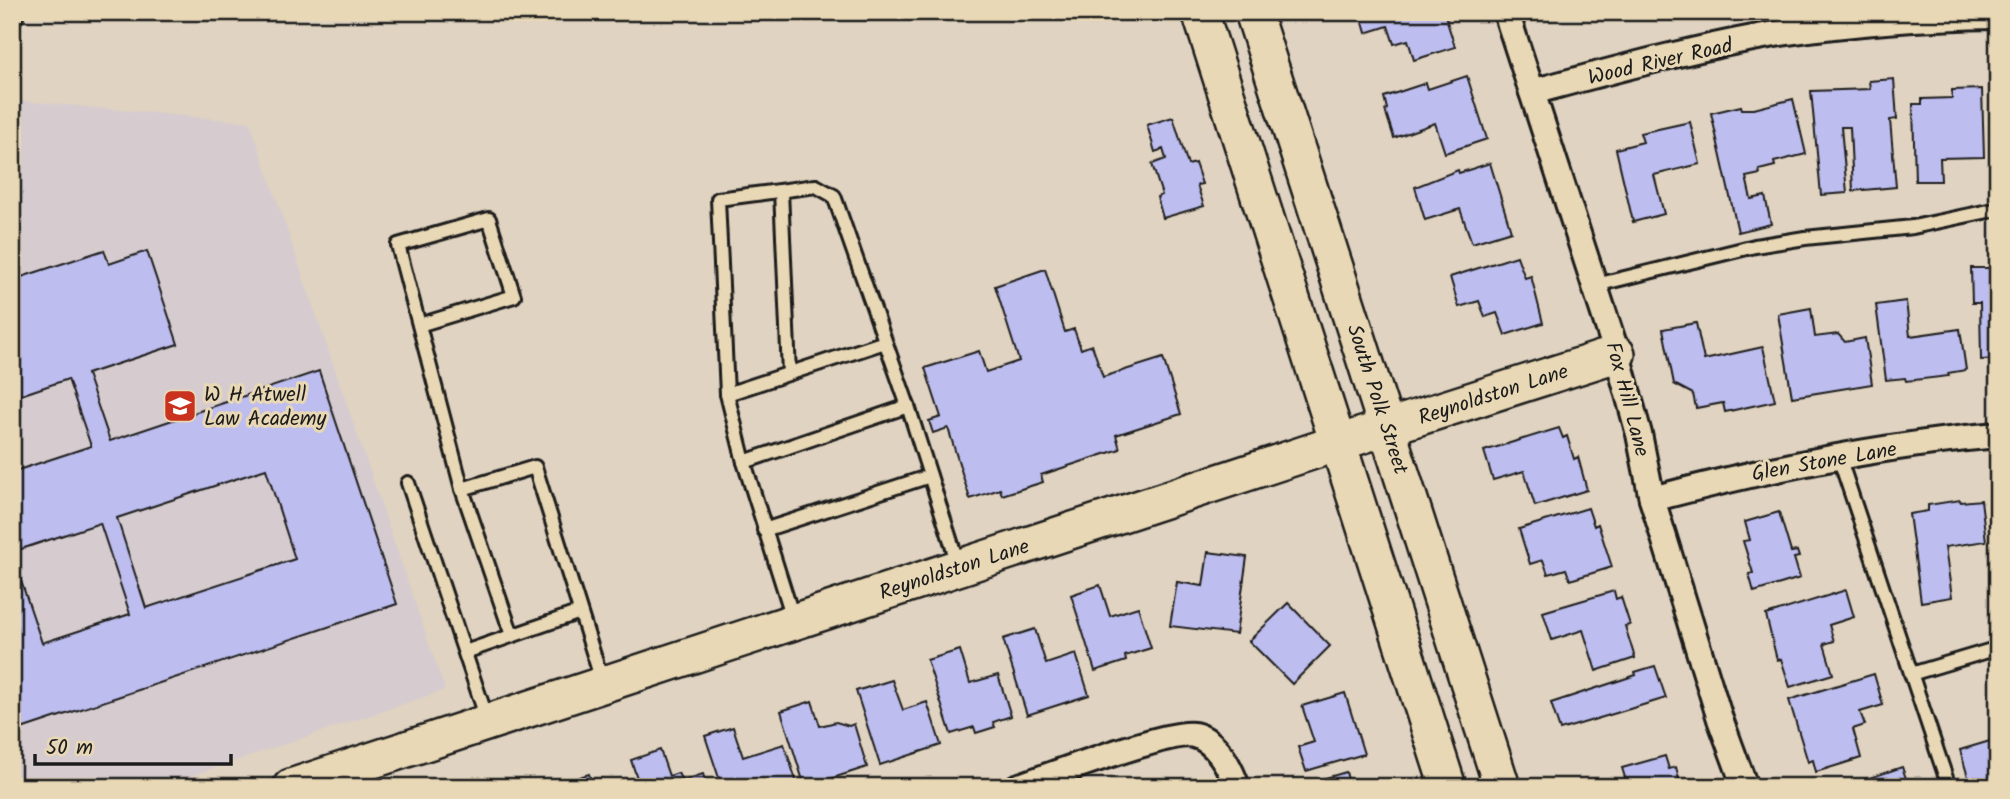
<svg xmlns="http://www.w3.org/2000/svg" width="2010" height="799" font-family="Kalam,sans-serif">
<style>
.built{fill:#d6cccf}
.building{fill:#bdbdef;stroke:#1c1c1c;stroke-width:2;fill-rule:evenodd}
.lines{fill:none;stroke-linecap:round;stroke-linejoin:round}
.lane-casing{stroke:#1c1c1c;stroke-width:18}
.street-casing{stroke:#1c1c1c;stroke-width:30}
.secondary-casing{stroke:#1c1c1c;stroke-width:40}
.lane{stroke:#e9d8b5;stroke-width:12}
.street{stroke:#e9d8b5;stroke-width:24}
.secondary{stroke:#e9d8b5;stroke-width:35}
.labels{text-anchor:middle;stroke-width:6;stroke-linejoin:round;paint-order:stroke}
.street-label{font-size:21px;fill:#1c1c1c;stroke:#e9d8b5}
.poi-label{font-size:21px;fill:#1c1c1c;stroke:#e9d8b5;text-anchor:start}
</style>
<rect width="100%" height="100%" fill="#e0d3c1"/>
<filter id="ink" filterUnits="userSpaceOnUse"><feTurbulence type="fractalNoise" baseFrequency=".0143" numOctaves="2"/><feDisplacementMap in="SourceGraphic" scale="14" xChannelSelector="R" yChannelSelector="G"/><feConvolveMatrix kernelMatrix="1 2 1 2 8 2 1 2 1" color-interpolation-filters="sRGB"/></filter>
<g filter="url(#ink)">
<!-- built -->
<path class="built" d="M12,100L250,122L445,690L158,787H12Z"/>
<!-- building -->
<g class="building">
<path d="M1360,12H1444L1455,47L1414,60L1408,40L1394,44L1388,26L1366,33Z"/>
<path d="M1467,76L1487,139L1445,153L1435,123L1394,138L1385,110L1387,109L1384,97L1426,83L1428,89Z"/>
<path d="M1894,79L1897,119L1890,120L1896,187L1853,191L1850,127H1841L1847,193L1821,195L1811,91L1870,89L1869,81Z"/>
<path d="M1982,89L1984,157L1940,158L1941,181H1915L1913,104H1922V99L1952,98V90Z"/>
<path d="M1793,99L1806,154L1774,162L1775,166L1759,170L1760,174L1746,177L1751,199L1765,196L1771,224L1738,232L1711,113L1741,106L1742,109H1754Z"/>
<path d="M1173,117L1188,165L1195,163L1202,184L1197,185L1204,206L1163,218L1157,197L1162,195L1152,164L1166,159L1163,149L1155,152L1147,125Z"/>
<path d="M1690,122L1700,164L1654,175L1664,214L1633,222L1616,149L1643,142L1640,133Z"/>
<path d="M1490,163L1511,231L1472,243L1460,209L1425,220L1415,187L1458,170L1459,173Z"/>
<path d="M104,250L109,264L147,251L178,344L87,374L110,441L319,371L397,604L12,732V554L42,643L130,614L100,523L12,552V472L91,446L68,379L12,398V280ZM266,469L295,559L146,608L117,518Z"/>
<path d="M1517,256L1525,278L1531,276L1543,323L1505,335L1497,313L1485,317L1479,301L1459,307L1450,277Z"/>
<path d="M1971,268H1998V359L1981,360L1980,303H1972Z"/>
<path d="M1045,269L1065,332L1074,329L1081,349L1092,345L1103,377L1163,358L1181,414L1116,435L1120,449L1041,475L1043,482L1002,495L1000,489L970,499L948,428L933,433L929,421L941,417L925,368L979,351L986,372L1019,361L995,286Z"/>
<path d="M1906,301L1910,336L1960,329L1966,370L1948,373L1949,376L1906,381L1905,378L1886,380L1876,305Z"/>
<path d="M1811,308L1815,337L1838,334L1845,342L1865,338L1872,384L1792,397L1778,314Z"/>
<path d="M1696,323L1704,360L1763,347L1775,401L1725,412L1723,403L1696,408L1693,394L1674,384L1663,329Z"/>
<path d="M1559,428L1563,438L1567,436L1574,459L1578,457L1587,490L1535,506L1524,471L1493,480L1484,451Z"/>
<path d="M1960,500L1961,502L1981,500L1986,541L1945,547L1952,597L1921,602L1909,514L1928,511V505Z"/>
<path d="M1588,508L1594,526L1598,524L1612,567L1570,580L1566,569L1548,574L1543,560L1530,564L1519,529Z"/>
<path d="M1779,512L1791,552L1797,551L1799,557L1794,558L1800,578L1754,592L1749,574L1753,573L1743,541L1750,540L1745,522Z"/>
<path d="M1208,552L1247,557L1236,634L1170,626L1177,582L1203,586Z"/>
<path d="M1100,585L1110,616L1138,607L1151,648L1125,656L1126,661L1095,671L1071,595Z"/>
<path d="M1846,590L1854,617L1829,625L1834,641L1824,644L1833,674L1790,687L1781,659L1777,660L1766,615Z"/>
<path d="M1614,591L1616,599L1621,597L1630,625L1625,626L1635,658L1596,671L1583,630L1552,640L1543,612Z"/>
<path d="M1288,603L1330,646L1292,684L1249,641Z"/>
<path d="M1035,629L1046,664L1076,654L1089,695L1027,715L1003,639Z"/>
<path d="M960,650L970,683L998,675L1011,716L993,722L995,727L976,733L974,727L951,734L927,660Z"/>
<path d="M1655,666L1666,698L1560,730L1551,703L1636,675L1635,672Z"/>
<path d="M1874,674L1883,705L1860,712L1865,725L1853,729L1861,758L1816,772L1813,760L1808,762L1789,700Z"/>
<path d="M892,680L903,710L927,702L941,745L880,765L856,691Z"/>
<path d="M1345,693L1364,754L1306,771L1298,747L1314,742L1302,706Z"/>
<path d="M812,701L820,726L836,722L849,726L854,724L867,767L805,787L781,711Z"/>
<path d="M733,727L743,757L784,744L798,786L722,787L705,736Z"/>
<path d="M1990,741L1993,751L1998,750V787H1971L1960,750Z"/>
<path d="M660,750L669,776L678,773L682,781L703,774L707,787H640L631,760Z"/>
<path d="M1665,756L1669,769L1676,767L1681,787H1628L1622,768Z"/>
<path d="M1902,767L1909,787H1843Z"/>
<path d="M1346,772L1350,787H1299L1298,786Z"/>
<path d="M589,774L593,787H565L563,782Z"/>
</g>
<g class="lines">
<defs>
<g id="lane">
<path d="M12,18L16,17L15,12"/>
<path d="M781,191L789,373"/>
<path d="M1596,285L1755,246L1805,238L1913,227L1998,209"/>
<path d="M419,325L514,296L489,219L398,245L462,489"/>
<path d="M727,394L885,342"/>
<path d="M1839,457L1949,787"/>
<path d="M744,462L908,406"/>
<path d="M408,483L488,722"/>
<path d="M764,530L930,476"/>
<path d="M794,621L744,462L727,394L718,199L816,186L834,196L908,406L958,564"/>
<path d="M512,635L462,489L535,467L603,684"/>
<path d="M465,652L580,612"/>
<path d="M1911,674L1998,648"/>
</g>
<g id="street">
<path d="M1506,12L1617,354L1639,434L1652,499L1720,719L1745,787"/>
<path d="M1532,92C1614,70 1697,47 1781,33C1853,22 1925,17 1998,16"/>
<path d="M1652,499C1765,469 1881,445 1998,435"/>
<path d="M1017,787C1046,777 1172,729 1194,735C1216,740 1230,767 1237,787"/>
</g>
<g id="secondary">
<path d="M1200,12L1448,787"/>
<path d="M1253,12L1502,787"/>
<path d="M291,787L1338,443L1617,354"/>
</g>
</defs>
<!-- lane casing -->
<use href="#lane" class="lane-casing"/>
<!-- street casing -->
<use href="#street" class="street-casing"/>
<!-- secondary casing -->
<use href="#secondary" class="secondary-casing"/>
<!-- lane -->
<use href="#lane" class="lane"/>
<!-- street -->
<use href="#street" class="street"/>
<!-- secondary -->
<use href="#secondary" class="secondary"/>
</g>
</g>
<!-- icons -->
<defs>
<symbol id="school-square" viewBox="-11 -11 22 22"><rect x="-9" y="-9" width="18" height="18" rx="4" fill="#c8321e" stroke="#e9d8b5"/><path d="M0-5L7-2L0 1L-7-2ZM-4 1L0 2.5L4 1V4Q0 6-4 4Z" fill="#fff"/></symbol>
</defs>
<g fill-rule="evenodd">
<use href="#school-square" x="161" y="387" width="38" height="38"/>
</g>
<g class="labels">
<!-- street labels -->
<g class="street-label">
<text transform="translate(1660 61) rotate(-13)" y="7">Wood River Road</text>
<text transform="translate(1493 394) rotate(-18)" y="7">Reynoldston Lane</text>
<text transform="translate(1378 399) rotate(72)" y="7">South Polk Street</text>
<text transform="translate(1628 399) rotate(75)" y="7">Fox Hill Lane</text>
<text transform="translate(1824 461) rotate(-10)" y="7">Glen Stone Lane</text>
<text transform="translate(954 569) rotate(-18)" y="7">Reynoldston Lane</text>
</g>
<!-- poi labels -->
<g class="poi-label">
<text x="204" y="401">W H Atwell<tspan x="204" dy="24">Law Academy</tspan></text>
</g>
</g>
<!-- margin -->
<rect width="2010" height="799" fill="none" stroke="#e9d8b5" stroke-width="42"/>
<rect x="21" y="21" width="1968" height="757" fill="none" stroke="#1c1c1c" stroke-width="2.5" filter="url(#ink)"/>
<!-- scale -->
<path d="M35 754v10h196v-10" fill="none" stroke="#1c1c1c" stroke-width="3.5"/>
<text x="46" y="754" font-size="21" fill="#1c1c1c" stroke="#e9d8b5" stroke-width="5" paint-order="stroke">50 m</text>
</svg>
